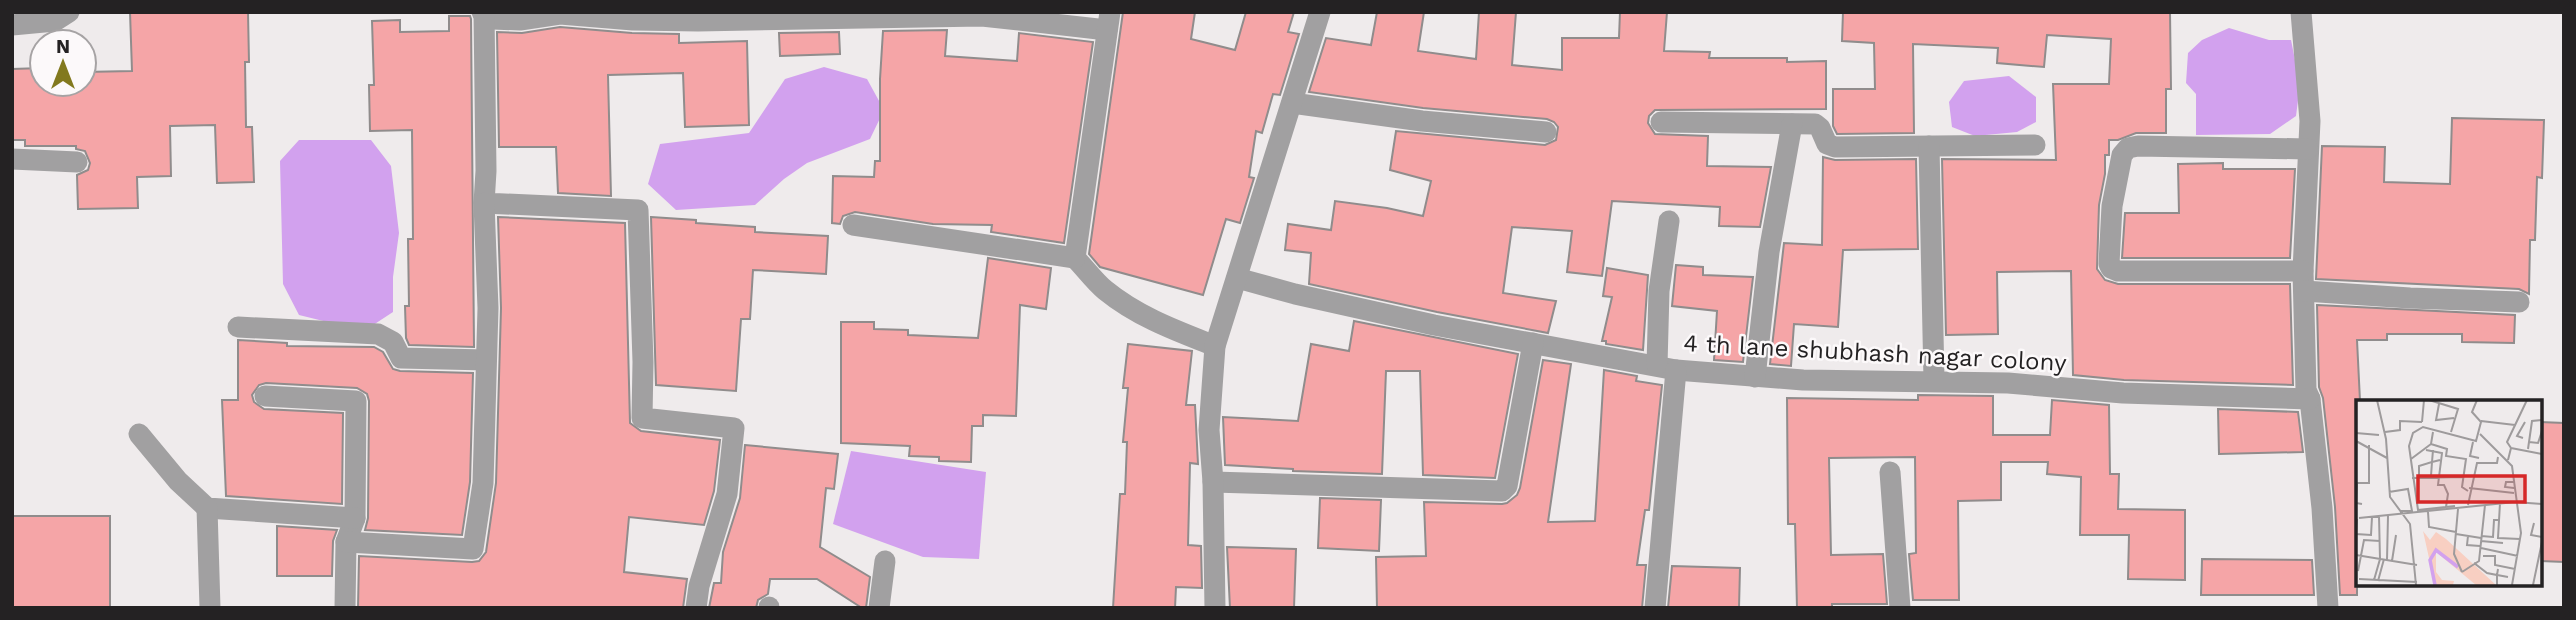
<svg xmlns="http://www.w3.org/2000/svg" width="2576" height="620" font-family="'Work Sans',sans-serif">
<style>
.water{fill:#d2a1ee}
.building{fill:#f5a5a7;stroke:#908c8c;stroke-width:2}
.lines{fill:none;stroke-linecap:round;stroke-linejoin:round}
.minor{stroke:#a1a0a1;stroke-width:21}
.labels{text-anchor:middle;stroke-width:5;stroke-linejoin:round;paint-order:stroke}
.street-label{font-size:24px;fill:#242223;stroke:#fcf9fa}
.inset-river{fill:none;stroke:#d2a1ee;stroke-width:3.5}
.inset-road{fill:none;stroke:#9e9b9c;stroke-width:2}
.view{fill:#d62828;fill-opacity:0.15;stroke:#d62828;stroke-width:3.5}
.inset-edge{fill:none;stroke:#242223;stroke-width:3.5}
</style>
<rect width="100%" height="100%" fill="#efebec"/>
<!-- water -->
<g class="water">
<path d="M2229,28L2269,40H2291L2300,85L2296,116L2270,134L2196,135V94L2186,83L2188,53L2202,40Z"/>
<path d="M824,67L867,79L884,110L870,139L807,163L784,179L755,205L676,210L648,184L660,144L749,133L785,79Z"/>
<path d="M2009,76L2036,97V122L2017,132L1975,136L1952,127L1949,102L1964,81Z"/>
<path d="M299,140H371L391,166L399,233L393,277V312L364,331L299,315L283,284L280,161Z"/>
<path d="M851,451L986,472L979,559L923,557L833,524Z"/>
</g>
<!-- building -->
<g class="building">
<path d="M130,12H248L249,62H245L246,127H252L254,182L217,183L215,125L170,126L171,176L137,177L138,208L78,209L77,175L88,170L90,163L85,151L76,149V146H25V140H12V69L42,68V84H84V72L132,71Z"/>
<path d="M1123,12H1195L1191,39L1235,50L1246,12H1294L1288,32L1299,34L1280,95L1273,94L1262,133L1256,131L1249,177L1254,178L1240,223L1226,219L1203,295L1100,267L1089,254Z"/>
<path d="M1377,12H1424L1418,51L1476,59L1479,12H1516L1512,65L1562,70V38H1619L1620,12H1667L1664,51L1710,52L1709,58H1787V62L1826,61V109L1655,110L1649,116L1648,123L1655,134L1708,136L1707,166L1771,167L1760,227L1719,226L1720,207L1612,201L1602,276L1567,272L1572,231L1512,227L1503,293L1556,301L1548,333L1437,312L1309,284L1311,253L1285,250L1288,224L1331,230L1335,201L1387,208L1423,216L1431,181L1390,170L1396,131L1545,145L1556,140L1558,127L1554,122L1547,119L1423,108L1309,92L1326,38L1371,45Z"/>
<path d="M1843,12H2170L2171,89H2166V133H2136L2118,140H2109V155H2105V174L2099,205L2097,269L2105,280L2118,284H2290L2293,385L2124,380L2073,375L2071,271L1997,272L1998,334L1946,335L1942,159L2056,160L2053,84H2109L2111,39L2047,35L2044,67L1997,63L1998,48L1913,44L1914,133L1837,134L1833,126V89H1875L1874,43L1842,41Z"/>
<path d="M449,16H470L471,19L474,347L409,345L406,338L405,306H409L408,239H413L412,130L370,131L369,85H374L372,21L400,20V32L449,31Z"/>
<path d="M560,27L632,33L679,34V43L747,41L749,125L685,127L683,73L608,75L611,196L558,193L556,147H499L497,32L522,33Z"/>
<path d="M947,30L945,56L1017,61L1019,33L1093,42L1064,243L991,232L992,225L933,224L855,212L843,216L840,224L832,223L833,176L874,177L875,161H880V79L883,31Z"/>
<path d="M839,32L840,54L780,56L779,33Z"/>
<path d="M2452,118L2544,120L2542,178L2537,177L2535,240H2530L2529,294L2519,289L2316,279L2322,146L2385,147L2384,182L2450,184Z"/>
<path d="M1823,157L1835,160L1916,159L1918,249L1843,250L1838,327L1794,324L1791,366L1770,364L1784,243L1822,245Z"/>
<path d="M2223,163V169H2295L2290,258H2122L2125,213H2179L2178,164Z"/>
<path d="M498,217L625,223L630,423L641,431L720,440L714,491L704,525L629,517L624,572L687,579L683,608H358L359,556L472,562L479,561L486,552L496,483L501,308Z"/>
<path d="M651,217L696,220V223L755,227V232L828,236L826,274L753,270L750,319H741L736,391L656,385Z"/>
<path d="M988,258L1051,268L1046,309L1020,305L1016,416L983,415V426H972L971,462L939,461V457L909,456L910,446L841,443V322H874V329L908,330V335L978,338Z"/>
<path d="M1676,265L1703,267V275L1753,277L1743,362L1714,360L1717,311L1672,306Z"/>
<path d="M1607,268L1648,275L1643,350L1606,344V341H1602L1612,297L1603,296Z"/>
<path d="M2317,305L2515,315L2514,343L2462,342V334H2387V340H2357L2360,401H2357V595H2340L2335,507L2323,398L2319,387Z"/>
<path d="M1354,321L1518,354L1495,478L1423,475L1420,371H1386L1382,474L1293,471V469L1225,465L1223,417L1298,421L1311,344L1349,351Z"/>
<path d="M238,340L287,343V346L374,347L383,352L393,369L400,371L473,373L470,482L462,535L365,530L368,518L369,401L367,394L357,388L266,383L259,385L252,395L254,402L264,409L343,413L342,504L226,496L222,400H238Z"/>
<path d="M1128,344L1192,351L1186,405H1195L1198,464L1190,463L1188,545L1201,546L1202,588L1176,587L1175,608H1113L1120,494H1125L1127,442H1123L1128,388H1123Z"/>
<path d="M1543,360L1571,364L1548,522L1595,521L1604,370L1637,376L1636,381L1662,385L1649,510H1645L1637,565H1646L1642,608H1377L1376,557L1426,556L1424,502L1502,504L1507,503L1517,495L1520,488Z"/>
<path d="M1918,395L1993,396V435H2050L2052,400L2109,405L2110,474H2119L2118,509L2185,510V580L2128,579L2129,535H2080L2081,477L2047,474L2048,462H2001V500L1958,501L1959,600H1913L1909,554L1916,553L1915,457L1829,458L1831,555L1883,554L1887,604H1832V608H1797L1795,524H1788L1787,398L1918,400Z"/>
<path d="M2218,409L2298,412L2303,452L2219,454Z"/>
<path d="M2539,422L2564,423V562L2539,561Z"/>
<path d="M745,445L838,454L834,489L826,488L820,547L870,577L866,608H862L817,579H770L768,594L758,600L756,608H709L714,583H721L723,552L740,498Z"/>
<path d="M1320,498L1381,500L1379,551L1318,548Z"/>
<rect x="12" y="516" width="98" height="92"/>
<path d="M277,526L337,530L333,541L332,576H277Z"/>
<path d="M1227,547L1296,549L1294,608H1230Z"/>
<path d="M2202,559L2312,560L2314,595H2201Z"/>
<path d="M1672,566L1740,568L1739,608H1668Z"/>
</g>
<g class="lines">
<!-- minor -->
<g class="minor">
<path d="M482,12L493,19L520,20L560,14L633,20L698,21L982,16L1107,30"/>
<path d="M484,12L486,171L484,203L638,210L643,362L642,418L734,428L727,494L699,586L696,608"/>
<path d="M1110,12L1075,258C1085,268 1094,281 1105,290C1138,317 1177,331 1215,346"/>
<path d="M2301,12L2310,121L2303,271L2306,390L2310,399L2322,508L2328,608"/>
<path d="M12,25L55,21L69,12"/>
<path d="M1292,103L1422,121L1546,132"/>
<path d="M1661,122L1815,124L1820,128L1827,144L1835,147L2035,145"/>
<path d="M1929,146L1934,380"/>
<path d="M12,159L77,162"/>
<path d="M853,225L1075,258"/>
<path d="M2303,271H2118L2111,268L2109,264L2112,206L2122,155L2128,148L2138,146L2308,149"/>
<path d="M1237,278L1295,294L1434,325L1676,370L1803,380L2008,383L2123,393L2310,399"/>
<path d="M2304,291L2410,298L2519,302"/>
<path d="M238,327L378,334L393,342L401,358L486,360"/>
<path d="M1657,365L1659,291L1669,221"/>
<path d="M1755,377L1769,252L1792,124"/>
<path d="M265,396L356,401L355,518L346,542L345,608"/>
<path d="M139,434L178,481L207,508L355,518"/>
<path d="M1890,472L1900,608"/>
<path d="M1213,482L1502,491L1507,486L1533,343"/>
<path d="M207,508L210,608"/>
<path d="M346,542L473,549L483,483L488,308L484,203"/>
<path d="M769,607V608"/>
<path d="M879,608L885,561"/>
<path d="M1215,608L1213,482L1209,430L1215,346L1320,12"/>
<path d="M1655,608L1676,370"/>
</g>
</g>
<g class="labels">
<!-- street labels -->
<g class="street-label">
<text transform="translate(1875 353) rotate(3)" y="8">4 th lane shubhash nagar colony</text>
</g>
</g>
<!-- overview -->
<g transform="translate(2356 400)">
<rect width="186" height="186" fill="#efebec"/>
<path d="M67,131L74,140L80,132L90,139L140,185H120L80,152V172L86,180L98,181L97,185H79Z" fill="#f8cfc2"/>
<path class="inset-river" d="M79,185L74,160L80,150L102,167"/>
<path class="inset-road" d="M21,0L30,39L34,97L54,124L60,185M73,0L102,9L95,32M83,4L80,20L98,18M125,21L159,25M66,22L68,0M29,32L44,30V21L66,22M0,33L23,35M124,34L156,66L165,133L156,185M167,38L161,36L169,22M0,41L31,58M117,42L114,56L123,58M173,42L182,43L186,31M75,44L91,49L90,56L110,59L106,87L112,91M155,48L186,54M172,49L176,21L186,20M70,50L86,53L82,85H88L92,94L90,107M55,59L75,44L77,32M152,60L155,48L151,42L171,0M75,76L76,62L84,60M63,77V66L76,62L77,50M56,78L108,77M0,83H13V45M1,83L0,103L6,104M113,88L158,93M158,88L149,87L150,82H158M33,92L52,89L56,111H44M144,103L142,138L164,139M112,105L121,63H141L142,57M99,106L62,110L53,46L57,33L67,27L120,41L125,22L116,12L121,0M102,109L98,154L106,172M72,112L73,127L100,132M3,118L159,102L186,104M1,119L0,134L15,135L16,117M178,123L175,135L186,137M100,134L125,138M112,136L111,145L124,146M125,136L137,137L138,120H143M125,141L147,143M125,148L162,156M0,155L61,165M127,156H139V165L159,169M31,160L32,116M36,161L40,135M118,163L131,173L141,175L142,169M2,171L8,140L24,141M106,172L123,161L129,105M3,179L61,182M18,180L24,159L23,116M22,181L28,159M141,185V175L152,177M177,185L186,142"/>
<path class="view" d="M62,76H169V102H62Z"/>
<rect width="186" height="186" class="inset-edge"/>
</g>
<!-- border -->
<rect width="2576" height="620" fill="none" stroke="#242223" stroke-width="28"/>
<!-- north arrow -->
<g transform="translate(63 63)"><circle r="33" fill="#fcf9fa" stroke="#a6a3a4" stroke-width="2"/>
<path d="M0-5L12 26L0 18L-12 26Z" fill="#82791e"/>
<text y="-10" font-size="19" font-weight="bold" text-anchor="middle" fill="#242223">N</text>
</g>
</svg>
